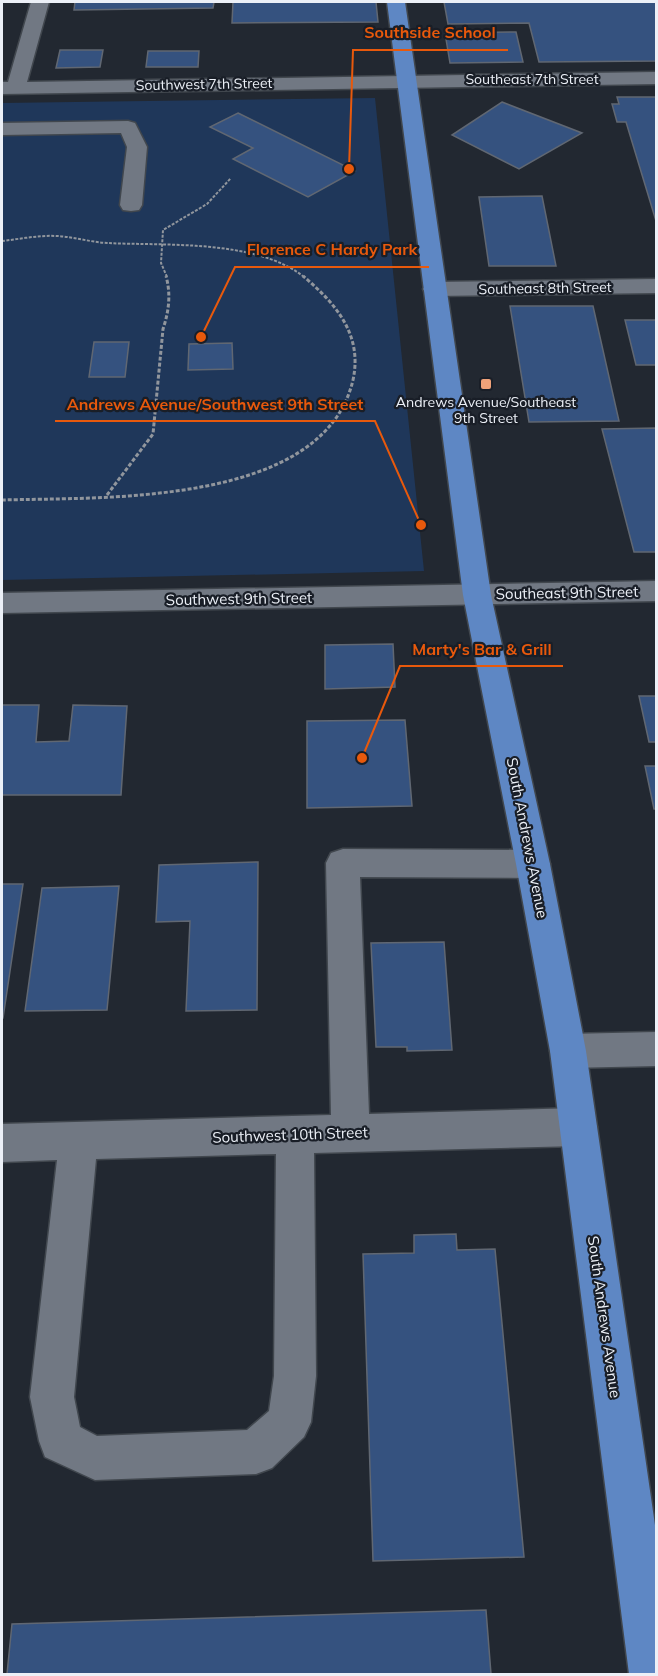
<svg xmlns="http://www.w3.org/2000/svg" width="658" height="1676" font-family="Mulish,sans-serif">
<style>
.green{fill:#1f375a}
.building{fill:#35527f;stroke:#606772;stroke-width:1.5}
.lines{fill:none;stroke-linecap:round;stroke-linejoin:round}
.minor-casing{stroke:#41474e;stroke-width:3}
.major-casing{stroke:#41474e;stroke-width:3}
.path-far1{stroke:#91969d;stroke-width:2;stroke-dasharray:3 1.5;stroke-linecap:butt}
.path{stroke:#91969d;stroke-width:3;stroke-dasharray:4 2;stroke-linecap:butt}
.minor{fill:#717883;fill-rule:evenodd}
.major{fill:#5e87c4;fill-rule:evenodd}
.poi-dot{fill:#f0a279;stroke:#191e27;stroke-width:2}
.labels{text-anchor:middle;stroke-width:4.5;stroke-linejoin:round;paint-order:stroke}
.far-street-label{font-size:14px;fill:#ecf0f7;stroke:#191e27}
.far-poi-label{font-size:14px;fill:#ecf0f7;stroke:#191e27}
.street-label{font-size:15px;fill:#ecf0f7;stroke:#191e27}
.leader{fill:none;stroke:#e8590c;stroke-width:2}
.callout-dot{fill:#e8590c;stroke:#191e27;stroke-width:2}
.callout-label{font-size:16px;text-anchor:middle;font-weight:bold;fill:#e8590c;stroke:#191e27;stroke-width:4.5;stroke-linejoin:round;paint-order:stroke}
</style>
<rect width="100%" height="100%" fill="#222831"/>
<!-- green -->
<path class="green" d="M375,98L424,571L2,580V103Z"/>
<!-- building -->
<g class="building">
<path d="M75,2H214L213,8L74,10Z"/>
<path d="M233,2H376L378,22L232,23Z"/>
<path d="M444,2H656V61L539,62L529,23L448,24Z"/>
<path d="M516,32L523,62L450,63L445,33Z"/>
<path d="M60,50H103L100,67L56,68Z"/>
<path d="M148,51H199L198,67H146Z"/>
<path d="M617,97H656V221L626,122H617L612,104H619Z"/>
<path d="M502,102L582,133L519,169L452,135Z"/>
<path d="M238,113L355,171L308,197L233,159L253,148L210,127Z"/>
<path d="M542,196L556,266H489L479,197Z"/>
<path d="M510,306H593L619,421L529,422Z"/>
<path d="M625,320H656V365H636Z"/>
<path d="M94,342H129L125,377H89Z"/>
<path d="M232,343L233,369L188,370L189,344Z"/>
<path d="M656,428V552H634L602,429Z"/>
<path d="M393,644L395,687L325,689V645Z"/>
<path d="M639,696H656V742H649Z"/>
<path d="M2,705H39L36,742L69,741L73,705L127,706L121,795H2Z"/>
<path d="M405,720L412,806L307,808V721Z"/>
<path d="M645,766H656V809H654Z"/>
<path d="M258,862L257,1010L186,1011L190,921L156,922L159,865Z"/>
<path d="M2,884H23L3,1018H2Z"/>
<path d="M119,886L107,1010L25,1011L42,888Z"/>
<path d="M444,942L452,1050L407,1051V1047H376L371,943Z"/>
<path d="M456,1234L457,1250L495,1249L524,1557L373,1561L363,1254L414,1253V1235Z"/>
<path d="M486,1610L491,1674H7L12,1624Z"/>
</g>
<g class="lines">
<defs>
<g id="minor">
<path d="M31,2H49L27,82L656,72V84L2,94V82H8Z"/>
<path d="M128,121L135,123L147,147L142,205L139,210L131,211L123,210L120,205L127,147L121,133L2,135V123Z"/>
<path d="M656,279V293L434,296L426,294L423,289L426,284L434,282Z"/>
<path d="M656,581V601L2,613V593Z"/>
<path d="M343,849L533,850L545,854L550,864L545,874L533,878L360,877L369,1114L578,1108L592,1114L597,1127L592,1140L578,1146L314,1153L316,1376L311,1422L304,1437L272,1468L256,1474L95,1480L45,1457L39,1441L30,1397L57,1160L2,1162V1124L331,1115L326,863L331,853ZM276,1154L274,1376L269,1411L247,1430L97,1436L80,1427L74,1397L96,1159Z"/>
<path d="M656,1032V1066L568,1068L555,1063L550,1051L555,1039L568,1034Z"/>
</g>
<path id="major" d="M387,2H405L491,595L550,864L586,1051L656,1532V1674H629L550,1051L516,864L463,595Z"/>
</defs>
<!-- minor casing -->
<use href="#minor" class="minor-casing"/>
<!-- major casing -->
<use href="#major" class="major-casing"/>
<!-- path-far1 -->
<g class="path-far1">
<path d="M2,241C20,239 39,235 57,236C74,237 90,242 107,243C166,246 256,239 304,277"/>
<path d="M167,277L161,263L163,230L207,204L231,178"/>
</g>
<!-- path -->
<g class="path">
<path d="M107,495L153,434L163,329C169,311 171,294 166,276"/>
<path d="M2,500C102,497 323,507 353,380C363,334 335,303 303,276"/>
</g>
<!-- minor -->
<use href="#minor" class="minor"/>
<!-- major -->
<use href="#major" class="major"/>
</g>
<!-- markers -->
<rect class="poi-dot" x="480" y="378" width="12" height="12" rx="3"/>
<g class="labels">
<!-- far-street labels -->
<g class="far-street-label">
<text x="532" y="84">Southeast 7th Street</text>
<text transform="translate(204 84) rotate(-1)" y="5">Southwest 7th Street</text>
<text transform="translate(545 288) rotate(-1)" y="5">Southeast 8th Street</text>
</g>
<!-- far-poi labels -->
<g class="far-poi-label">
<text x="486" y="407">Andrews Avenue/Southeast<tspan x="486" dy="16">9th Street</tspan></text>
</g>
<!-- street labels -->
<g class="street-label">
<text transform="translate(567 593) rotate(-1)" y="5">Southeast 9th Street</text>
<text transform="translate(239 599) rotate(-1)" y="5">Southwest 9th Street</text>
<text transform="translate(527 838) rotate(79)" y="5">South Andrews Avenue</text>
<text transform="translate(290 1135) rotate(-2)" y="5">Southwest 10th Street</text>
<text transform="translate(604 1317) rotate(82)" y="5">South Andrews Avenue</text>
</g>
</g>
<!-- callouts -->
<path class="leader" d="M349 169L353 50H508M201 337L235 267H429M421 525L375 421H55M362 758L400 666H563"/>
<g class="callout-dot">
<circle cx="349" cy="169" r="6"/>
<circle cx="201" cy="337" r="6"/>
<circle cx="421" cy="525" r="6"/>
<circle cx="362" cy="758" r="6"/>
</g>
<g class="callout-label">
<text x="430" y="38">Southside School</text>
<text x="332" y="255">Florence C Hardy Park</text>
<text x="215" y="410">Andrews Avenue/Southwest 9th Street</text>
<text x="482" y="655">Marty's Bar &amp; Grill</text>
</g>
<!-- border -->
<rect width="658" height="1676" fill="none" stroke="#ecf0f7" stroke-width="6"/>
</svg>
